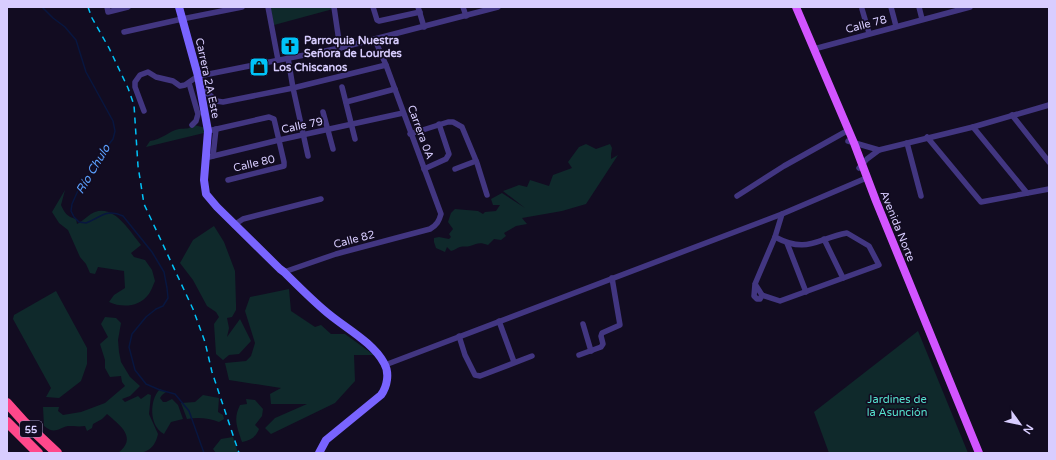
<svg xmlns="http://www.w3.org/2000/svg" width="1056" height="460" font-family="'Varela Round',sans-serif">
<style>
.green{fill:#0f292b}
.lines{fill:none;stroke-linecap:round;stroke-linejoin:round}
.stream{stroke:#08163f;stroke-width:1.5}
.street{stroke:#423681;stroke-width:5.5}
.secondary{stroke:#7964ff;stroke-width:8}
.primary{stroke:#d254ff;stroke-width:8}
.highway{stroke:#ff488b;stroke-width:10}
.rail{stroke:#00c3f8;stroke-width:1.5;stroke-dasharray:6 5;stroke-linecap:butt}
.labels{text-anchor:middle;stroke-width:3.5;stroke-linejoin:round;paint-order:stroke}
.shield{fill:#120c21;stroke:#9d93bc;stroke-width:1}
.shield-label{font-size:10px;font-weight:bold;fill:#d8cdff}
.street-label{font-size:11px;fill:#d8cdff;stroke:#120c21}
.poi-label{font-size:11px;font-weight:bold;fill:#d8cdff;stroke:#120c21;text-anchor:start}
.park-label{font-size:11px;fill:#56e2ce;stroke:#120c21}
.water-label{font-size:12px;font-style:italic;fill:#5ba0ff;stroke:#120c21}
</style>
<rect width="100%" height="100%" fill="#120c21"/>
<!-- green -->
<g class="green">
<path d="M270,7H333V9L274,25Z"/>
<path d="M194,125L206,128L208,132L146,147L150,141C161,140 169,131 179,129C187,128 187,130 194,125Z"/>
<path d="M586,144L596,149L610,144L612,148L611,154V159L618,155L586,204L562,211L522,218L527,224L516,226L504,233L506,236L501,240L494,239L488,245C480,242 478,243 470,246C467,247 463,246 460,247C456,248 456,250 451,251L447,247L445,252L436,248L434,242V238L439,237L449,239L451,237L449,234L453,229L448,222L451,213L455,209L478,211L483,214L485,212L496,211L500,205H493L491,199L502,193L525,208L503,191L519,185L527,187L530,180L549,186L553,175L572,168L568,162L579,147Z"/>
<path d="M65,190L61,205C64,212 67,217 76,219L77,224C83,221 89,214 95,212C115,205 130,232 141,245L131,253L134,257L145,260L152,270L155,281C153,285 151,292 148,295C139,307 122,308 109,302L114,295L125,288L124,271L98,267L95,274L90,273L86,264L80,257L68,230L59,223L52,212Z"/>
<path d="M214,226L224,242L235,271L236,304V310L232,317L227,318L229,328L227,337L240,319L251,341L239,354L229,355L223,360L216,354L214,324L219,317L216,312L207,306L193,280L180,263L193,240Z"/>
<path d="M289,289L291,311L315,327L321,325L331,334H345L374,355H354L355,381L335,403L271,434L265,428L275,418L307,404H271L270,394L281,388L229,380L225,363L246,361L251,356L255,343L245,311L250,297Z"/>
<path d="M56,291L87,348V364L81,381L59,398L46,397L51,388L13,319L14,315Z"/>
<path d="M105,317L116,318L121,323L118,340L119,352L121,362L130,377L140,386L130,396L122,399L125,402L138,396L141,399L148,394L151,395L149,414L158,434C153,457 136,453 118,453C138,438 120,425 107,414L102,419L93,424L92,428L87,431L85,426C79,427 73,426 68,426C58,428 55,435 44,426L43,407H59L58,411L63,415L81,412L105,403L125,386L122,382L121,376L110,377L105,368V360L100,344L108,337L101,324Z"/>
<path d="M918,331L968,453H829L814,412Z"/>
<path d="M160,389L166,392L162,395L160,398L163,402H166L172,399L178,405L183,419L171,422L164,434C149,426 149,400 160,389Z"/>
<path d="M203,395L219,398L218,412L223,415L224,419L219,422C209,418 198,417 187,419L181,403L195,402Z"/>
<path d="M246,399L255,400L263,409L262,416L255,425L259,429C256,437 250,441 242,442C237,427 233,419 240,405L247,404Z"/>
<path d="M233,437L238,453H216L213,449L221,439Z"/>
</g>
<g class="lines">
<!-- stream -->
<path class="stream" d="M42,7L53,18L65,27L76,40L86,72L113,121L115,131L113,139L106,148L89,178L80,186L72,204L71,211L74,217L79,222L86,223C100,218 106,208 123,216L152,252L164,272L167,288L168,298L163,306L156,309L146,317L132,334L129,347L135,370L146,384L160,390L175,394L189,411L204,453"/>
<!-- street -->
<g class="street">
<path d="M107,7L108,12L128,7"/>
<path d="M268,7L278,60"/>
<path d="M334,7L340,48"/>
<path d="M373,7L377,20L379,21L420,12"/>
<path d="M418,7L424,27"/>
<path d="M463,7L466,16"/>
<path d="M891,7L896,26"/>
<path d="M919,7L922,19"/>
<path d="M862,9L869,33"/>
<path d="M124,32L182,19L242,7"/>
<path d="M814,49L970,7"/>
<path d="M288,58L293,88L308,156"/>
<path d="M189,83L198,114L196,121L192,125"/>
<path d="M342,87L355,139"/>
<path d="M201,90L210,95L216,101L223,102L293,88L386,65"/>
<path d="M346,102L395,89"/>
<path d="M144,111L135,87V82L140,75L148,72L156,77L173,81L180,86L185,85L198,76L209,74L340,48L498,7"/>
<path d="M323,112L333,149"/>
<path d="M1012,115L1049,162"/>
<path d="M973,127L1027,193"/>
<path d="M208,131L269,117L274,119L284,162V166L228,180"/>
<path d="M410,134L448,122H453L462,127L477,163L487,195"/>
<path d="M927,137L981,202L1049,189"/>
<path d="M848,141L879,150"/>
<path d="M907,143L921,196"/>
<path d="M213,156L216,129"/>
<path d="M205,158L279,140L403,113"/>
<path d="M859,168L867,159L879,150L973,127L1049,105"/>
<path d="M424,169L446,159L449,154L439,124"/>
<path d="M455,169L476,161"/>
<path d="M737,196L784,166L845,132"/>
<path d="M234,225L243,219L321,199"/>
<path d="M824,239L843,278"/>
<path d="M787,243L806,292"/>
<path d="M284,272L336,254L430,229C437,225 439,221 441,214L386,65L375,40"/>
<path d="M755,284L762,295L760,299H757L754,296L755,284L775,237L782,214"/>
<path d="M762,295L780,301L879,265L869,246L847,233C816,239 807,254 775,237"/>
<path d="M499,321L514,362"/>
<path d="M583,324L591,351"/>
<path d="M459,336L465,355L475,375L480,376L532,356"/>
<path d="M579,355L601,347L603,344L601,336L602,333L620,325L612,278"/>
<path d="M385,365L782,214L864,179"/>
</g>
<!-- secondary -->
<path class="secondary" d="M179,7L198,76L208,131L204,180L206,194L217,207L280,269L284,272C297,285 310,298 324,310C343,327 372,341 384,363C390,373 387,387 381,395L326,440L319,453"/>
<!-- primary -->
<path class="primary" d="M796,7L854,143L876,201L979,453"/>
<!-- highway -->
<g class="highway">
<path d="M7,403L25,423L57,453"/>
<path d="M7,422L38,453"/>
</g>
<!-- rail -->
<path class="rail" d="M88,7L92,18L109,48L128,88L134,105L138,166L144,204L193,309L205,342L212,372L239,453"/>
</g>
<!-- icons -->
<defs>
<symbol id="church-square" viewBox="-11 -11 22 22"><rect x="-9" y="-9" width="18" height="18" rx="4" fill="#00c3f8" stroke="#120c21"/><path d="M-1.2-6h2.4v3.5h3.3v2.4h-3.3V6h-2.4V-.1h-3.3v-2.4h3.3Z" fill="#111"/></symbol>
<symbol id="shop-square" viewBox="-11 -11 22 22"><rect x="-9" y="-9" width="18" height="18" rx="4" fill="#00c3f8" stroke="#120c21"/><path d="M-5-2.5h2.3a2.7 3.5 0 0 1 5.4 0H5L5.5 6h-11ZM-1.5-2.5h3a1.5 2.3 0 0 0-3 0Z" fill="#111"/></symbol>
</defs>
<g fill-rule="evenodd">
<use href="#church-square" x="279" y="35" width="22" height="22"/>
<use href="#shop-square" x="248" y="56" width="22" height="22"/>
</g>
<g class="labels">
<!-- shield labels -->
<rect class="shield" x="20" y="421" width="22" height="16" rx="3"/>
<g class="shield-label">
<text x="31" y="433">55</text>
</g>
<!-- street labels -->
<g class="street-label">
<text transform="translate(866 24) rotate(-15)" y="4">Calle 78</text>
<text transform="translate(208 78) rotate(78)" y="4">Carrera 2A Este</text>
<text transform="translate(302 125) rotate(-12)" y="4">Calle 79</text>
<text transform="translate(421 132) rotate(70)" y="4">Carrera 0A</text>
<text transform="translate(254 163) rotate(-13)" y="4">Calle 80</text>
<text transform="translate(898 226) rotate(68)" y="4">Avenida Norte</text>
<text transform="translate(354 239) rotate(-15)" y="4">Calle 82</text>
</g>
<!-- poi labels -->
<g class="poi-label">
<text x="304" y="44">Parroquia Nuestra<tspan x="304" dy="13">Señora de Lourdes</tspan></text>
<text x="273" y="71">Los Chiscanos</text>
</g>
<!-- park labels -->
<g class="park-label">
<text x="897" y="403">Jardines de<tspan x="897" dy="13">la Asunción</tspan></text>
</g>
<!-- water labels -->
<g class="water-label">
<text transform="translate(93 169) rotate(-59)" y="4">Río Chulo</text>
</g>
</g>
<!-- border -->
<rect width="1056" height="460" fill="none" stroke="#d8cdff" stroke-width="16"/>
<!-- north arrow -->
<g transform="translate(1020 424) rotate(123)" stroke="#120c21" stroke-width="3" paint-order="stroke">
<path d="M0-3L7 15L0 10L-7 15Z" fill="#d8cdff"/>
<text y="-6" font-size="11" font-weight="bold" text-anchor="middle" fill="#d8cdff">N</text>
</g>
</svg>
